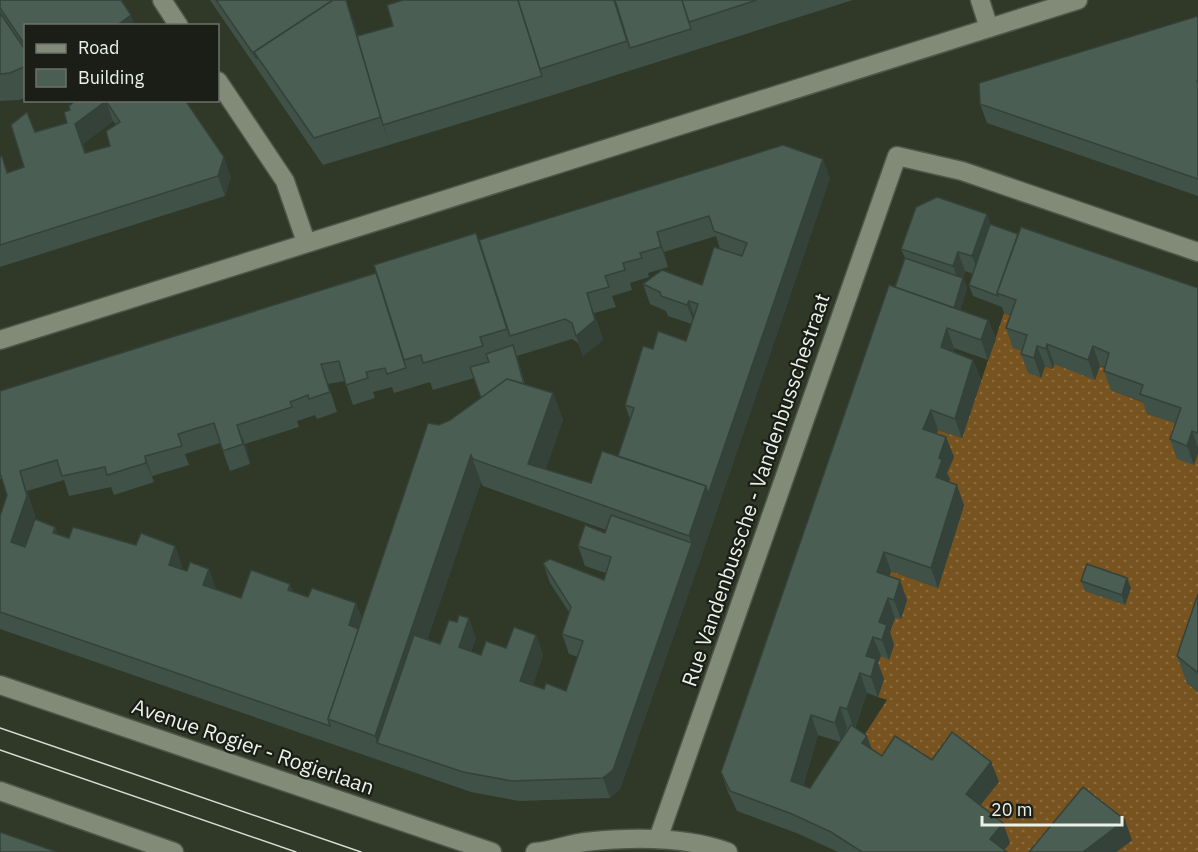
<svg xmlns="http://www.w3.org/2000/svg" width="1198" height="852" font-family="'IBM Plex Sans',sans-serif">
<style>
.garden{fill:url(#garden-dots)}
.lines{fill:none;stroke-linecap:round;stroke-linejoin:round}
.street-casing{stroke:#4f5649;stroke-width:21}
.secondary-casing{stroke:#4f5649;stroke-width:21}
.street{stroke:#818b78;stroke-width:18}
.secondary{stroke:#818b78;stroke-width:18}
.tram{stroke:#d7dcd2;stroke-width:1.5}
.wall{fill:#405147;fill-rule:evenodd}
.shaded-wall{fill:#34423a}
.building{fill:#4a5e53;stroke:#34423a;stroke-width:1.5;fill-rule:evenodd}
.labels{text-anchor:middle;stroke-width:4.5;stroke-linejoin:round;paint-order:stroke}
.street-label{font-size:21px;fill:#ecf1e7;stroke:#1a1e17}
</style>
<defs>
<pattern id="garden-dots" width="8" height="8" patternUnits="userSpaceOnUse" patternTransform="scale(1.5)"><rect width="8" height="8" fill="#775320"/><path d="M2 2h.1M6 6h.1" fill="none" stroke="#8a6c40" stroke-width="1.8" stroke-linecap="round"/></pattern>
</defs>
<rect width="100%" height="100%" fill="#303828"/>
<!-- garden -->
<path class="garden" d="M1004,313L1024,320L1041,378L1045,366L1053,369L1054,364L1074,371L1100,366L1117,373L1111,390L1150,405L1148,414L1188,427L1198,453V651L1187,683L1198,692V852H1116L1132,840L1052,852H1003L889,776L858,745L887,700L878,697L883,679L873,676L895,618L885,591L891,571L938,588L964,505L943,497L931,449L938,430L962,438Z"/>
<g class="lines">
<defs>
<g id="street">
<path d="M162,0L179,26"/>
<path d="M980,0L989,28"/>
<path d="M218,81L285,181L306,242"/>
<path d="M0,340L1078,0"/>
<path d="M658,839L897,156L962,171L1198,252"/>
</g>
<g id="secondary">
<path d="M0,685L492,852"/>
<path d="M0,791L174,852"/>
<path d="M535,852C552,851 568,844 585,842C631,837 684,836 728,852"/>
</g>
</defs>
<!-- street casing -->
<use href="#street" class="street-casing"/>
<!-- secondary casing -->
<use href="#secondary" class="secondary-casing"/>
<!-- street -->
<use href="#street" class="street"/>
<!-- secondary -->
<use href="#secondary" class="secondary"/>
<!-- tram -->
<g class="tram">
<path d="M0,728L361,852"/>
<path d="M0,750L296,852"/>
</g>
</g>
<!-- wall -->
<g class="wall">
<path d="M0,0L26,26V97L19,100L0,101Z"/>
<path d="M210,0H331L353,20L358,36L393,26L403,0H853L550,96L323,165Z"/>
<path d="M1198,16V196L987,123L980,104Z"/>
<path d="M76,100H185L231,177L225,196L0,267V157L8,172L24,167L35,132L67,123L70,110ZM113,121L116,124L110,146L86,153L83,144Z"/>
<path d="M830,178L699,563L620,789L610,798L519,801L471,792L0,629V516L7,495L2,479H0V391L479,240ZM716,236L720,249L702,285L643,284L650,304L666,311L668,316L692,324L686,341L653,349L625,405L630,419L618,456L591,483L545,469L563,420L553,393L525,384L517,356L572,339L578,343L583,356L603,340L594,313L616,307L612,296L632,290L630,283L649,277L648,273L668,267L664,252ZM474,378L481,398L450,420L439,425L362,619L356,603L308,597L293,592L241,598L216,589L181,569L182,566L175,546L136,545L69,538L58,535L55,527L25,547H24L35,516L27,491L64,480L69,496L111,487L114,495L154,482L152,476L189,465L185,454L220,443L230,471L250,464L245,444L299,427L297,421L315,415L317,419L337,412L328,384L345,381L353,405L375,398L373,392L392,387L394,393L430,382L433,390ZM481,482L483,486L606,530L605,533L578,546L585,566L606,573L604,580L543,563L550,583L569,612L562,634L569,654L578,657L566,691L544,689L533,685L543,655L536,635L506,648L481,655L471,651L476,638L440,644L427,640Z"/>
<path d="M987,214L990,224L1018,234L1198,288V453L1194,465L1177,459L1170,439L1175,423L1147,414L1143,402L1111,390L1104,371L1105,367L1100,366L1095,380L1054,364L1053,369L1045,366L1041,378L1028,373L1021,354L1022,351L1013,348L1006,328L1011,315L1004,313L1002,307L973,296L969,285L973,274L965,271L963,278L967,288L960,310L988,320L996,339L988,360L954,348L953,352L973,360L981,380L962,438L938,430L936,434L946,437L954,457L947,473L950,479L949,482L964,505L938,588L891,571L889,576L907,600L901,619L895,618L890,632L894,645L889,660L881,656L878,663L884,679L878,697L867,693L855,728L872,749L882,756L932,760L991,762L999,782L980,805L1003,823L1010,843L1004,850L1007,852H838L799,834L737,811L728,792L721,772L905,258L901,249ZM818,735L840,742L810,788L803,786Z"/>
<path d="M1081,581L1131,588L1125,605L1085,591Z"/>
<path d="M1198,594V692L1187,683L1177,656Z"/>
</g>
<!-- shaded-wall -->
<g class="shaded-wall">
<path d="M346,0L353,20L385,124L383,125L390,144L381,117Z"/>
<path d="M131,15L135,26H116Z"/>
<path d="M106,101L113,121L83,144L92,173L75,124Z"/>
<path d="M224,157L231,177L225,196L218,176Z"/>
<path d="M823,159L830,178L716,513L708,494Z"/>
<path d="M987,214L994,234L980,276L972,256Z"/>
<path d="M657,232L664,252L668,267L661,247Z"/>
<path d="M958,252L965,271L963,278L967,288L956,325L952,315L960,286L953,266Z"/>
<path d="M587,293L603,340L583,356L576,336Z"/>
<path d="M689,301L696,321L695,325L687,305Z"/>
<path d="M988,320L996,339L988,360L981,340Z"/>
<path d="M947,328L954,348L948,367L941,347Z"/>
<path d="M1047,344L1054,364L1053,369L1046,349Z"/>
<path d="M1037,346L1045,366L1041,378L1034,358Z"/>
<path d="M1093,346L1100,366L1095,380L1088,360Z"/>
<path d="M973,360L981,380L962,438L955,419Z"/>
<path d="M553,393L563,420L541,483L528,464Z"/>
<path d="M931,410L938,430L931,449L923,429Z"/>
<path d="M237,425L245,444L250,464L243,444Z"/>
<path d="M1192,431L1198,448V453L1194,465L1187,446Z"/>
<path d="M946,437L954,457L947,473L950,479L943,497L936,477L939,458Z"/>
<path d="M471,455L481,482L390,747L377,743L375,736Z"/>
<path d="M145,456L152,476L154,482L146,463Z"/>
<path d="M20,471L35,516L18,562L11,542Z"/>
<path d="M957,485L964,505L938,588L931,568Z"/>
<path d="M706,486L716,513L699,563L689,536Z"/>
<path d="M55,527L63,547L53,533Z"/>
<path d="M692,543L699,563L620,789L610,798L603,778Z"/>
<path d="M175,546L182,566L177,585L169,565Z"/>
<path d="M884,552L891,571L885,591L877,572Z"/>
<path d="M209,569L216,589L203,585Z"/>
<path d="M1127,578L1131,588L1125,605L1122,595Z"/>
<path d="M900,580L907,600L901,619L894,600Z"/>
<path d="M290,584L298,604L288,590Z"/>
<path d="M888,598L895,618L890,632L894,645L889,660L882,640L879,622Z"/>
<path d="M356,603L363,623L356,645L349,625Z"/>
<path d="M469,618L476,638L466,666L459,647Z"/>
<path d="M536,635L543,655L528,701L520,681Z"/>
<path d="M873,637L881,656L878,663L884,679L878,697L871,677L866,656Z"/>
<path d="M860,673L867,693L854,729L847,709Z"/>
<path d="M840,707L847,727L842,743L835,723Z"/>
<path d="M811,715L818,735L798,801L791,781Z"/>
<path d="M867,736L874,755L862,743Z"/>
<path d="M991,762L999,782L974,813L966,794Z"/>
<path d="M1125,820L1132,840L1116,852H1083Z"/>
<path d="M1003,823L1010,843L1003,852L990,839Z"/>
</g>
<!-- building -->
<g class="building">
<path d="M0,0H121L131,15L116,26H26V40L23,42L0,8Z"/>
<path d="M216,0H331L332,1L254,52L257,59Z"/>
<path d="M333,0H346L381,117L314,138L254,52Z"/>
<path d="M403,0H518L542,76L383,125L357,36L393,26L387,5Z"/>
<path d="M518,0H614L627,41L540,69Z"/>
<path d="M615,0H682L691,29L630,48Z"/>
<path d="M682,0H757L689,22Z"/>
<path d="M0,13L26,51V66L10,73L0,74Z"/>
<path d="M1198,16V80L1197,81L1198,83V179L980,104L979,83Z"/>
<path d="M76,100H185L224,157L218,176L0,245V157L2,156L7,173L24,167L11,125L27,112L35,132L67,123L64,112L70,110L69,106ZM106,101L120,122L106,131L110,146L85,153L75,124Z"/>
<path d="M783,145L823,159L708,494L706,486L618,456L634,408L625,405L643,346L653,349L658,331L686,341L698,304L689,301L687,305L661,296L660,292L643,284L662,270L702,285L714,247L742,256L747,243L714,231L709,216L657,232L661,247L640,253L642,258L623,263L625,270L605,276L609,287L587,293L595,320L576,336L572,323L565,319L510,336L479,240Z"/>
<path d="M937,197L987,214L972,256L958,252L953,266L901,249L916,207Z"/>
<path d="M990,224L1018,234L997,293L998,296L969,285Z"/>
<path d="M1021,227L1198,288V433L1192,431L1187,446L1170,439L1181,408L1140,394L1143,385L1104,371L1109,353L1093,346L1088,360L1047,344L1046,349L1037,346L1034,358L1021,354L1027,335L1006,328L1016,300L997,293Z"/>
<path d="M476,233L507,329L480,337L483,346L423,363L421,355L404,360L374,265Z"/>
<path d="M905,258L963,278L954,308L895,287Z"/>
<path d="M376,273L406,368L387,374L385,368L366,372L368,378L346,385L339,361L321,364L330,392L309,399L308,395L290,402L292,407L237,425L243,444L223,451L214,423L178,434L182,446L145,456L146,463L107,475L105,467L62,476L57,460L20,471L27,496L11,542L25,547L35,519L55,527L53,533L69,538L73,527L136,545L141,533L175,546L169,565L187,571L190,562L209,569L203,585L241,598L251,570L290,584L288,590L308,597L312,588L356,603L349,625L359,629L328,719L330,726L0,612V516L7,495L0,473V391Z"/>
<path d="M889,285L988,320L981,340L947,328L941,347L973,360L955,419L931,410L923,429L946,437L939,458L942,460L936,477L957,485L931,568L884,552L877,572L900,580L894,600L888,598L879,622L887,625L882,640L873,637L866,656L876,659L871,677L860,673L847,709L840,707L835,723L811,715L791,781L810,788L851,725L867,736L862,743L882,756L895,736L932,760L952,732L991,762L966,794L1003,823L990,839L1007,852H862L831,832L792,814L730,791L721,772Z"/>
<path d="M513,345L524,384L507,379L481,398L470,367L489,362L486,354Z"/>
<path d="M507,379L553,393L528,464L591,483L602,451L706,486L689,536L473,459L471,455L375,736L328,719L428,423L439,425L450,420Z"/>
<path d="M611,515L692,543L613,770L603,778L512,781L463,772L377,743L414,635L440,644L449,620L457,622L459,615L469,618L459,647L481,655L486,641L506,648L514,627L536,635L520,681L544,689L546,683L566,691L583,641L562,634L571,607L543,563L550,559L604,580L611,557L578,546L585,525L605,533Z"/>
<path d="M1087,564L1127,578L1122,595L1081,581Z"/>
<path d="M1198,594V673L1177,656Z"/>
<path d="M1083,787L1125,820L1083,852H1029Z"/>
<path d="M0,832L57,852H0Z"/>
</g>
<g class="labels">
<!-- street labels -->
<g class="street-label">
<text transform="translate(756 490) rotate(-71)" y="7">Rue Vandenbussche - Vandenbusschestraat</text>
<text transform="translate(253 747) rotate(19)" y="7">Avenue Rogier - Rogierlaan</text>
</g>
</g>
<!-- legend -->
<rect x="24" y="24" width="195" height="78" fill="#1a1e17" stroke="#6e726a" stroke-width="1.5"/>
<rect x="36" y="44" width="30" height="9" fill="#818b78" stroke="#6e726a" stroke-width="1.5"/>
<text x="78" y="54" font-size="18" fill="#ecf1e7">Road</text>
<rect x="36" y="69" width="30" height="18" fill="#4a5e53" stroke="#6e726a" stroke-width="1.5"/>
<text x="78" y="84" font-size="18" fill="#ecf1e7">Building</text>
<!-- scale -->
<path d="M982 816v9h140v-9" fill="none" stroke="#ecf1e7" stroke-width="3"/>
<text x="991" y="816" font-size="18" fill="#ecf1e7" stroke="#1a1e17" stroke-width="4.5" paint-order="stroke">20 m</text>
</svg>
